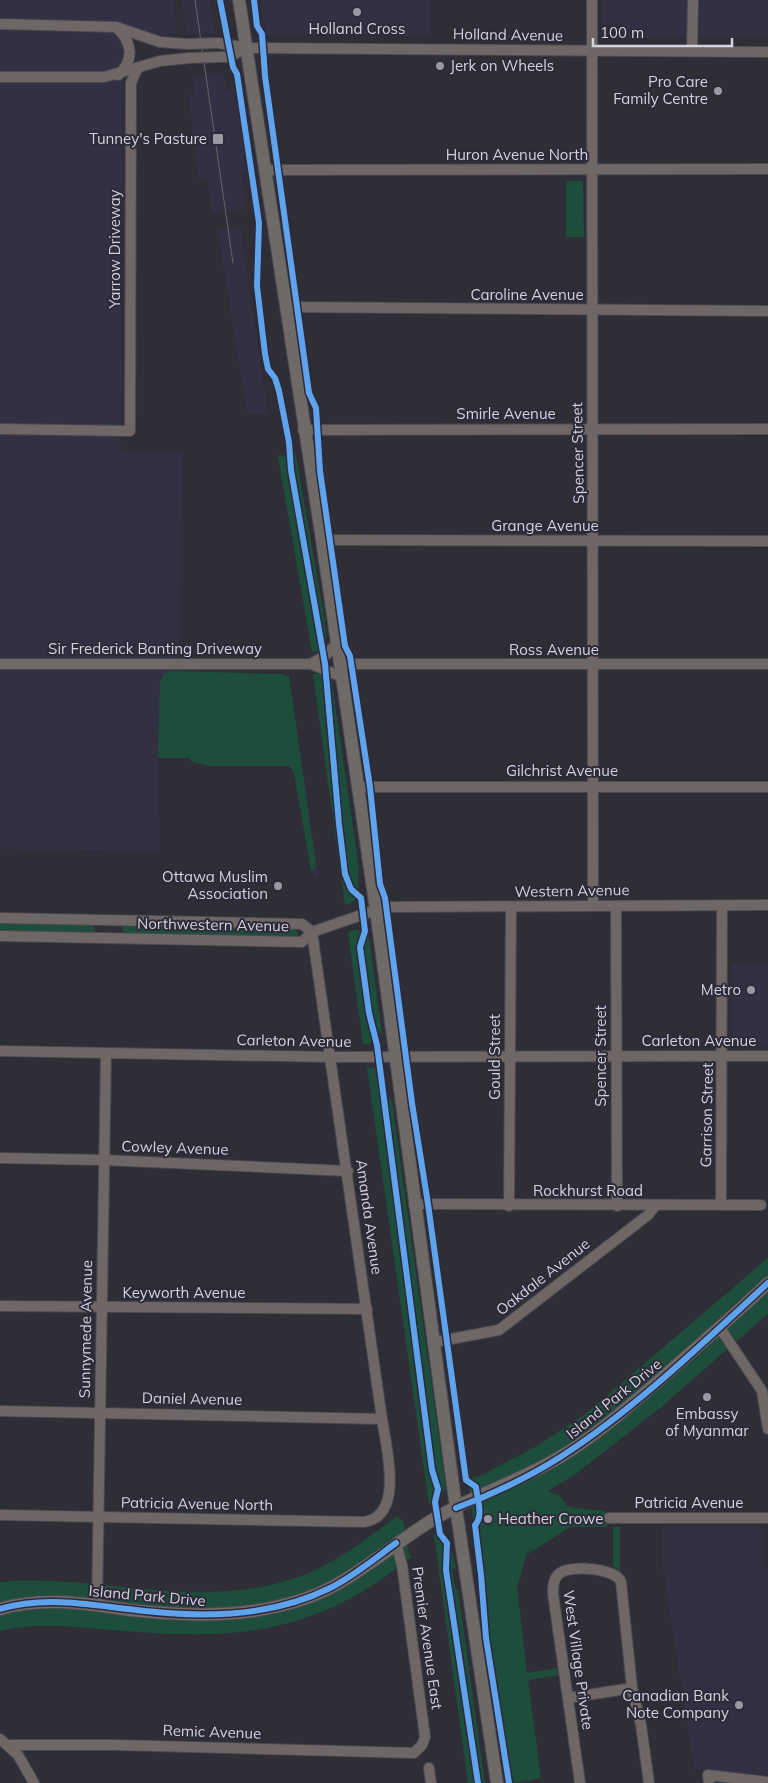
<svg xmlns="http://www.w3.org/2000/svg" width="768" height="1783" font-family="Mulish,sans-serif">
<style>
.built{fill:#333044}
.green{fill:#1c4e3b}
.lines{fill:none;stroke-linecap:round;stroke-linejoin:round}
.minor-casing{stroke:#4a4950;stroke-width:12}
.major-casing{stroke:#4a4950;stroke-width:14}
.minor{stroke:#6e6765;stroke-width:10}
.major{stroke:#6f6968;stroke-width:12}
.tram{stroke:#676466;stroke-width:1}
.minor-bridge-casing{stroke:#4a4950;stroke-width:12;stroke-linecap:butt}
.minor-bridge{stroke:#6e6765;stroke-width:10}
.cycleway-casing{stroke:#2d2a3a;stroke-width:9}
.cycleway{stroke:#60a3ed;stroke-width:6}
.poi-dot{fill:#9a99a3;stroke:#2d2a3a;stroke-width:2}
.labels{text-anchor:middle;stroke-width:4;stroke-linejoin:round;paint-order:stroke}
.poi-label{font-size:15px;fill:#d3d2dd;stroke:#2d2a3a;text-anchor:end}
.street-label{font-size:15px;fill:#d3d2dd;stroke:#2d2a3a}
</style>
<rect width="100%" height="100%" fill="#2f2e36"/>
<!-- built -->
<g class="built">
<path d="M0,0H173L178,34L122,36L121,452H182L179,671L289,676L319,876L314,875L293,758H158L160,851L0,849Z"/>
<path d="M182,0H209L216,34H186Z"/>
<path d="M261,0H430V36L266,35Z"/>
<path d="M603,0H768V37H606L602,34Z"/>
<path d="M223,73L227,92L234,91L238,110L246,170L241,171L245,202L243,209L212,213L207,177L198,178L189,96L195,95L192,77Z"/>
<path d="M240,227L268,414H247L218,230Z"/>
<path d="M732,964H768V1047L733,1046Z"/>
<path d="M663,1527H764V1569L768,1570V1775L694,1769L663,1567Z"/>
</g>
<!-- green -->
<g class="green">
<path d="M566,181H583L584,237H566Z"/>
<path d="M296,455L325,621L326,639L319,651L312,652L278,456Z"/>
<path d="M171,671L281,674L289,676L316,866L314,870H311L294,773L289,766H210L192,762L189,758H158L160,682L164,674Z"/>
<path d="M313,674C321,673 329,674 332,683L359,869C354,884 367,898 345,905Z"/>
<path d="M0,922L92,924L95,930L93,933L0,931Z"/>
<path d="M127,924L294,927L297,929L298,935L293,937L127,933L123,931L122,926Z"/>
<path d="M354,930H359L369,938L382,1033H370L371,1042L368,1045L363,1044L348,932Z"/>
<path d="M367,1067L375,1068L377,1080H385L387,1096L392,1101L446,1489L429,1505Z"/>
<path d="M768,1258V1314L660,1408L576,1474L548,1491L560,1496L567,1506C580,1509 592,1510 606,1511L607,1527H570L526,1555L517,1588L527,1673L558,1668L559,1675L528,1680L541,1778C529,1780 520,1783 508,1783L468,1479L482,1475L537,1446L585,1414Z"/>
<path d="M398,1516L403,1521L409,1555L412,1557C395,1569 379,1582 362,1592C282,1638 213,1638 124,1631C83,1628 41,1621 0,1631V1582C103,1573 200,1613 301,1576C337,1563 368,1537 398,1516Z"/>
<path d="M613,1527H620V1572L613,1566Z"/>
<path d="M438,1534L448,1539L456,1568L452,1569L456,1590H458L485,1783H468L434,1535Z"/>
</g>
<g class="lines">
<defs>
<g id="minor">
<path d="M592,0L593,906"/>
<path d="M0,24L116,27L160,42L187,44"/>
<path d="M117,28C132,42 135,60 118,75"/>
<path d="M218,43L247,48L768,52"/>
<path d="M692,51L693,0"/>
<path d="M220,57H228L247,48"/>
<path d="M0,77H104L160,61L189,58"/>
<path d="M266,170L768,169"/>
<path d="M286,307L768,311"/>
<path d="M0,429L130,431L131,83L137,69"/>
<path d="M303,430L768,429"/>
<path d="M322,540L768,541"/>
<path d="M0,664H311L342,677"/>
<path d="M311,664L326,655L337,643"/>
<path d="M340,664H768"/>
<path d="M357,787H768"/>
<path d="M616,906L617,1206"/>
<path d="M0,918L302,924L312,932"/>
<path d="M0,936L302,942L312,932L376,910L391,907L768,905"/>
<path d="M0,1051L331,1057L768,1056"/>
<path d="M0,1158L104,1160L348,1171"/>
<path d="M414,1204L761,1205"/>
<path d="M721,1205L722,906"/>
<path d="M509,1206L511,907"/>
<path d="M0,1306L367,1309"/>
<path d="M720,1328L762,1391L768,1429"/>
<path d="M435,1342L499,1330L648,1215L655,1206"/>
<path d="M0,1411L382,1419"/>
<path d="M0,1515L364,1522C405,1516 386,1447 382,1419L312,932"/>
<path d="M609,1518H768"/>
<path d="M97,1605L106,1053"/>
<path d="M568,1698L632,1688"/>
<path d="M0,1739L18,1755L34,1783"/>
<path d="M9,1745H116L414,1753L422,1745L425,1737L402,1565L396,1543"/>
<path d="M429,1768L431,1783"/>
<path d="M580,1783L553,1594C553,1587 553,1578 560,1573C572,1565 615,1568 621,1582L632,1688L641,1725L649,1783"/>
<path d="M709,1783L708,1775L768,1782"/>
</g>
<g id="major">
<path d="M239,0L322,540L376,910L456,1508L497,1783"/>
<path d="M0,1609C44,1596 86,1604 130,1610C171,1614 212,1617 253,1611C280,1607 307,1600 332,1587C368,1568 399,1540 434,1519C474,1495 520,1481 560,1457C595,1436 626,1409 657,1382C694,1350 732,1317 768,1283"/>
</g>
</defs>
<!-- minor casing -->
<use href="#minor" class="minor-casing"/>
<!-- major casing -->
<use href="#major" class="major-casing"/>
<!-- minor -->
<use href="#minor" class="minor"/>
<!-- major -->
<use href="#major" class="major"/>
<!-- tram -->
<path class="tram" d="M195,0L233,263"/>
<defs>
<g id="minor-bridge">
<path d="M187,44L218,43"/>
<path d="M189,58L220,57"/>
</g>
</defs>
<!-- minor-bridge casing -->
<use href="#minor-bridge" class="minor-bridge-casing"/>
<!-- minor-bridge -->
<use href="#minor-bridge" class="minor-bridge"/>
<defs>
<g id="cycleway">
<path d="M220,0L233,67L237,74L259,223L257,286L265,354L268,369L275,378L279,391L289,442L291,470L325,664L339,824L345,874L351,889L361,898L365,931L360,947L369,1013L377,1045L432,1470L438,1489L435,1502L440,1534L447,1543L446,1570L478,1783"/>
<path d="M254,0L257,26L262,34L265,76L309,393L316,408L320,471L345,646L350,656L370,787L380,884L385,898L412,1103L428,1204L466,1480L476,1487C477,1499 484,1516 475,1525L481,1575L486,1638L509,1783"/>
<path d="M456,1508C493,1494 529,1477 562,1456C635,1409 704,1342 768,1283"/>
<path d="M0,1609C43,1596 85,1604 128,1609C195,1618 268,1619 330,1588C354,1576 374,1559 396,1543"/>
</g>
</defs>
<!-- cycleway casing -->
<use href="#cycleway" class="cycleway-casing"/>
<!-- cycleway -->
<use href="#cycleway" class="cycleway"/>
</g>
<!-- markers -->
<g class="poi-dot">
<circle cx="357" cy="12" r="5"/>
<circle cx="440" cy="66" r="5"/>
<circle cx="718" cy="91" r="5"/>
<rect x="212" y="133" width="12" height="12" rx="2.5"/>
<circle cx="278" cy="886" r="5"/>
<circle cx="751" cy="990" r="5"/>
<circle cx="707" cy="1397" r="5"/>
<circle cx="488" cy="1519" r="5"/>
<circle cx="739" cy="1705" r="5"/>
</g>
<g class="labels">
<!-- poi labels -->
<g class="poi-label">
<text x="357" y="34" text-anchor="middle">Holland Cross</text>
<text x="450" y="71" text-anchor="start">Jerk on Wheels</text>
<text x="708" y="87">Pro Care<tspan x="708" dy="17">Family Centre</tspan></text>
<text x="207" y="144">Tunney's Pasture</text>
<text x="268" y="882">Ottawa Muslim<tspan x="268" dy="17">Association</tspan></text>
<text x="741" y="995">Metro</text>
<text x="707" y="1419" text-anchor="middle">Embassy<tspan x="707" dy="17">of Myanmar</tspan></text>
<text x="498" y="1524" text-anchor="start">Heather Crowe</text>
<text x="729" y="1701">Canadian Bank<tspan x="729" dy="17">Note Company</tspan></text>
</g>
<!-- street labels -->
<g class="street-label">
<text transform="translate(508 35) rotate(1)" y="5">Holland Avenue</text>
<text x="517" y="160">Huron Avenue North</text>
<text transform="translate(115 249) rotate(-90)" y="5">Yarrow Driveway</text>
<text x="527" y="300">Caroline Avenue</text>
<text x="506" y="419">Smirle Avenue</text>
<text transform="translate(578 453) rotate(-91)" y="5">Spencer Street</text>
<text x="545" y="531">Grange Avenue</text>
<text x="155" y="654">Sir Frederick Banting Driveway</text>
<text x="554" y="655">Ross Avenue</text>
<text x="562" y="776">Gilchrist Avenue</text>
<text transform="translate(572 891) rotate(-1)" y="5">Western Avenue</text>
<text transform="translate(213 925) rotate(1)" y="5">Northwestern Avenue</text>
<text transform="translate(294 1041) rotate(1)" y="5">Carleton Avenue</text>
<text x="699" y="1046">Carleton Avenue</text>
<text transform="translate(601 1056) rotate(-90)" y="5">Spencer Street</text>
<text transform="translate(495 1057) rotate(-90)" y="5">Gould Street</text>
<text transform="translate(707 1115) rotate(-89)" y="5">Garrison Street</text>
<text transform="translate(175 1148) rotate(2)" y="5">Cowley Avenue</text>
<text x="588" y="1196">Rockhurst Road</text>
<text transform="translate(369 1217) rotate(82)" y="5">Amanda Avenue</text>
<text transform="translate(543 1277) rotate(-38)" y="5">Oakdale Avenue</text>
<text x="184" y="1298">Keyworth Avenue</text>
<text transform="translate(86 1329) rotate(-89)" y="5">Sunnymede Avenue</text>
<text transform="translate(192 1399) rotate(1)" y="5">Daniel Avenue</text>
<text transform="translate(614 1399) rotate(-39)" y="5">Island Park Drive</text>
<text x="689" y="1508">Patricia Avenue</text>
<text transform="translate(197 1504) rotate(1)" y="5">Patricia Avenue North</text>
<text transform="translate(147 1596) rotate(5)" y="5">Island Park Drive</text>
<text transform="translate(427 1638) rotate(82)" y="5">Premier Avenue East</text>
<text transform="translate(578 1660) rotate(82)" y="5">West Village Private</text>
<text transform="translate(212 1732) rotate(2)" y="5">Remic Avenue</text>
</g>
</g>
<!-- scale -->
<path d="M593 38v8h139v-8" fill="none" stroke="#d3d2dd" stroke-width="2.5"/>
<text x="600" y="38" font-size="15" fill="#d3d2dd" stroke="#2d2a3a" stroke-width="4" paint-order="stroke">100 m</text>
</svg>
